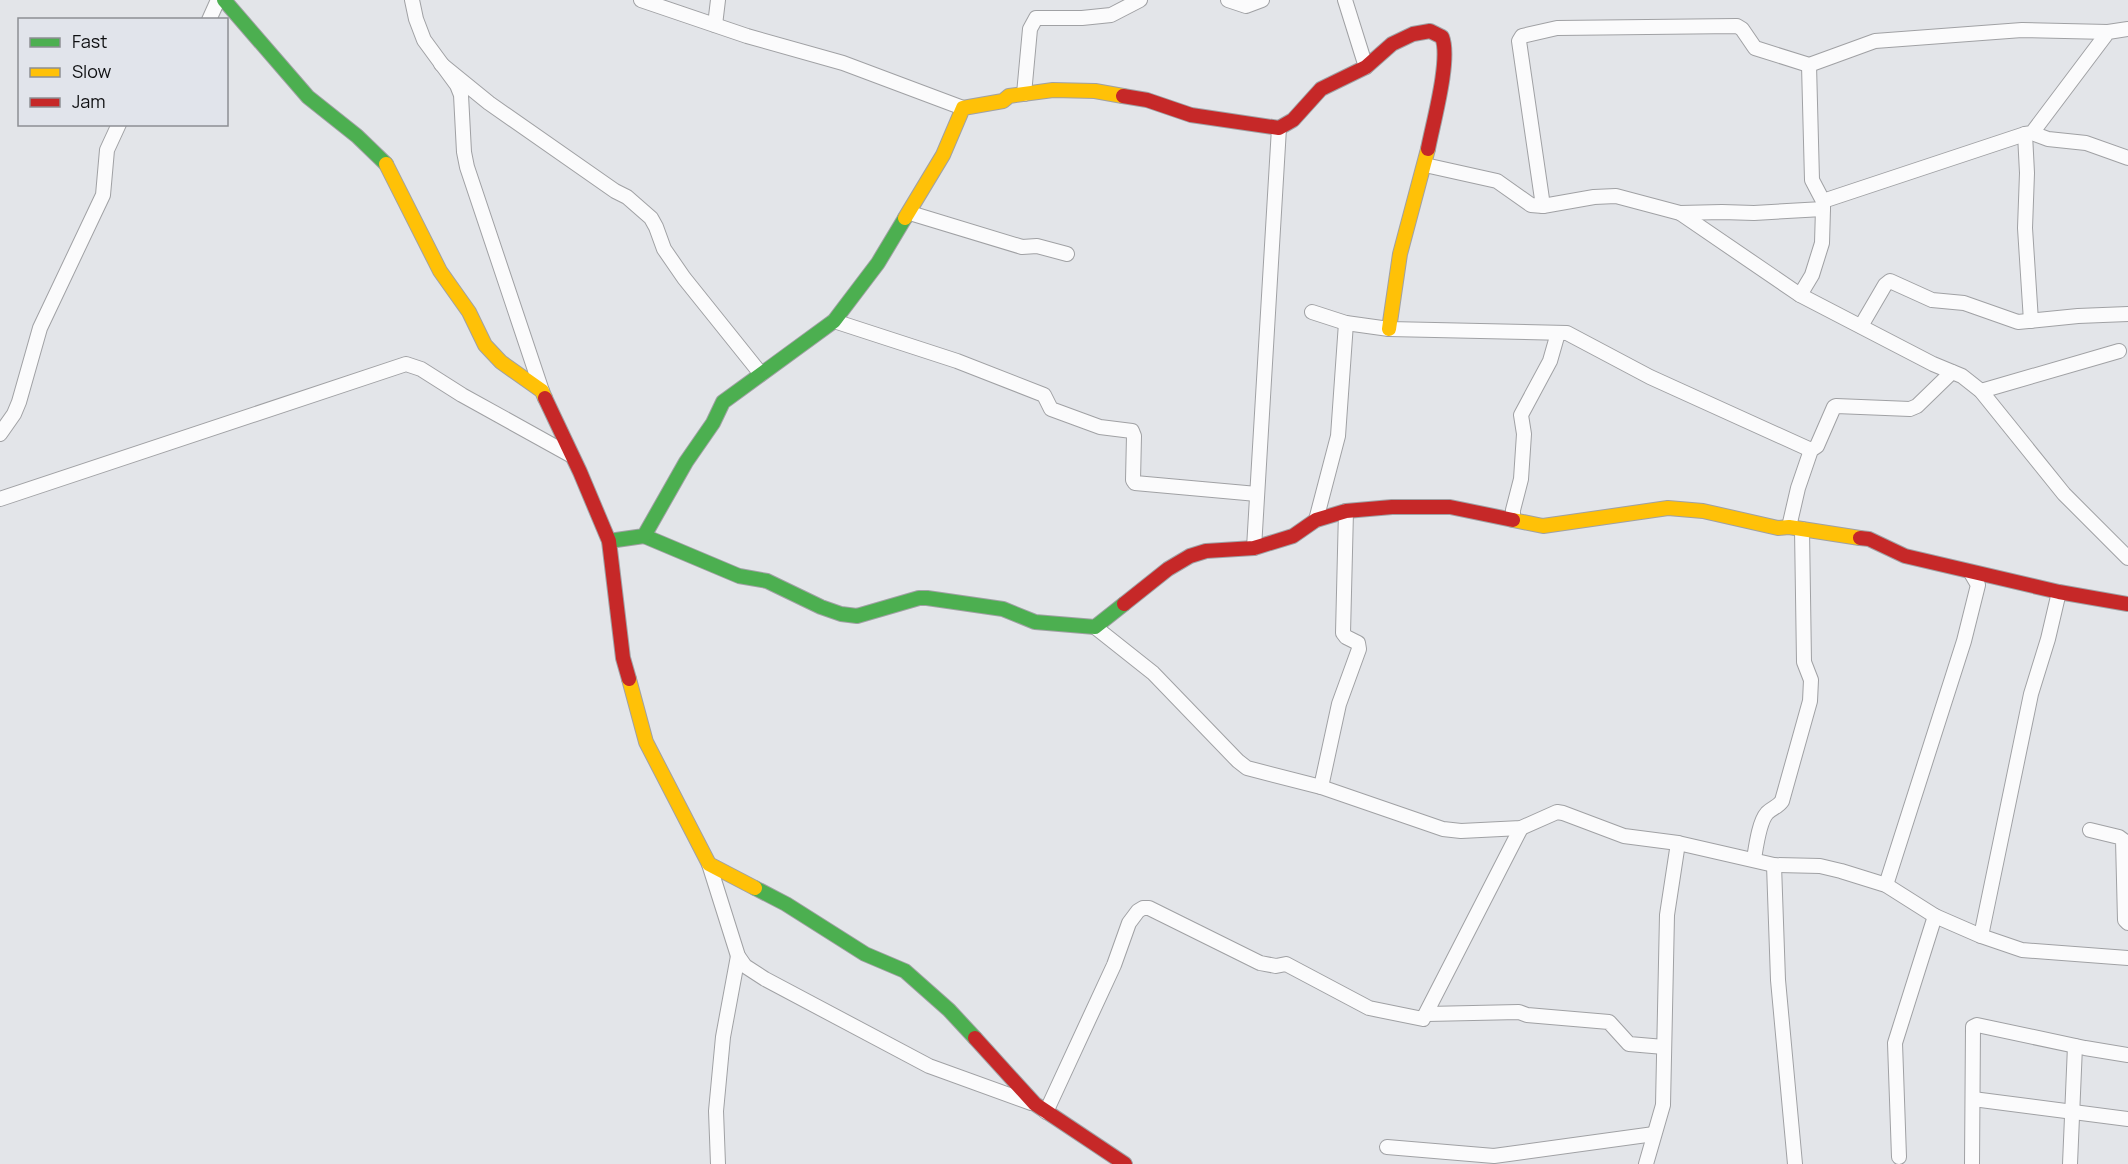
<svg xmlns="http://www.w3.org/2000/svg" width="2128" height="1164" font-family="Manrope,sans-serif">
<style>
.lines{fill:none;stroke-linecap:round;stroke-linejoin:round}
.street-casing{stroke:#a0a1a4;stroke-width:16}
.fast-casing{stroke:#a0a1a4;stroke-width:16}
.slow-casing{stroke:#a0a1a4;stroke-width:16}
.jam-casing{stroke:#a0a1a4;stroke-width:16}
.street{stroke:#fbfbfc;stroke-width:14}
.fast{stroke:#4caf50;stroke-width:14}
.slow{stroke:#ffc107;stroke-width:14}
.jam{stroke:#c62828;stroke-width:14}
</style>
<rect width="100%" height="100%" fill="#e3e5e9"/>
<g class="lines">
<defs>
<g id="street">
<path d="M412,0L416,19L424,40L457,85L461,95L464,152L467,167L542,391"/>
<path d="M641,0L747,36L843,63L963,108"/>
<path d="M1228,0L1246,6L1262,0"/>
<path d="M1345,0L1366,67"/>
<path d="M209,20L218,0"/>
<path d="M715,25L718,0"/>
<path d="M441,64L489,103L615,191L627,197L651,218L656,227L664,249L684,278L761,374"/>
<path d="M1024,94L1030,29L1036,18H1082L1111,15L1140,0"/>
<path d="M2032,133L2048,139L2086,143L2128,158"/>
<path d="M1425,165L1497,181L1531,205L1543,206L1594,197L1616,196L1680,213L1800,295L1933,364L1962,376L1981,391L2064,494L2128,558"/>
<path d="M1823,201L2025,134"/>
<path d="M1543,206L1519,41L1522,36L1557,28L1737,26L1742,29L1755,48L1809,65L1875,41L2022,30L2108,32"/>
<path d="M910,213L1022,247L1037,246L1067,254"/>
<path d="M1680,213L1722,212L1754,213L1823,209"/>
<path d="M1800,295L1812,275L1822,243L1823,209V201L1812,180L1809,65"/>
<path d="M1312,312L1346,323L1389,329L1567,333L1650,377L1811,450"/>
<path d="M834,321L957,361L1044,395L1051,409L1100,427L1132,431L1134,436L1133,480L1135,483L1257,494"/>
<path d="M2031,321L2025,228L2027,173L2025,134L2032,133L2108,32L2128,29"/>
<path d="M1861,326L1885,285L1890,281L1932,300L1964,303L2018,322L2078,316L2128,314"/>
<path d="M1981,391L2119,351"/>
<path d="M0,434L14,414L19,402L40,328L103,195L107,150L119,124"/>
<path d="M0,499L406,364L421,369L462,395L572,456"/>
<path d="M1513,519V510L1521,479L1524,434L1521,415L1550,361L1558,333"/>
<path d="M1316,520L1338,436L1346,323"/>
<path d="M1789,527L1798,488L1811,450L1817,446L1834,407L1836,406L1910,409L1917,406L1952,372"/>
<path d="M1254,548L1279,128"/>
<path d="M1095,627L1153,673L1238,761L1247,768L1321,787L1443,829L1461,831L1521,828L1557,812L1563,813L1624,836L1678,843L1774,865L1820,866L1841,871L1886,885L1935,916L1981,936L2022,950L2128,958"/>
<path d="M1321,787L1339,704L1359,649L1358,643L1346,637L1343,633L1346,511"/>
<path d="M2090,830L2119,837L2123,840L2125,920L2128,923"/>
<path d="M1754,859C1756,847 1759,822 1767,813C1772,808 1778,807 1782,801L1810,701L1811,680L1804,662L1802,529"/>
<path d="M709,864L738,956L745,966L765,979L929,1066L1031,1103"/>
<path d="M1774,865L1778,980L1795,1164"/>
<path d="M1886,885L1964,641L1978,585L1971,573"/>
<path d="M1981,936L2031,694L2048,639L2059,592"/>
<path d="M1427,1014L1519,1012L1527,1015L1609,1022L1629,1044L1664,1047"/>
<path d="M1973,1099L2128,1119"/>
<path d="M1046,1112L1114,965L1129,923L1138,911L1143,908H1149L1260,963L1276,966L1286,964L1369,1008L1423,1019L1521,828"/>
<path d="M1387,1147L1494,1156L1654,1134"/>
<path d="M1899,1157L1895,1043L1935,916"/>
<path d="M718,1164L716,1111L723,1037L738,956"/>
<path d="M1646,1164L1663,1105L1667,915L1678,843"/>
<path d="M1972,1164L1973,1027L1977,1025L2085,1048L2128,1055"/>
<path d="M2070,1164L2075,1046"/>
</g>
<g id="fast">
<path d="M224,0L308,97L357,136L386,164"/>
<path d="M644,536L739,576L767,581L821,607L841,614L857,616L919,598H927L1003,609L1035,622L1095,627L1124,604"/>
<path d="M609,541L644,536L686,462L713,423L723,402L834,321L878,263L905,218"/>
<path d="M755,888L786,904L865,954L905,971L949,1010L975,1038"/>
</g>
<g id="slow">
<path d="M386,164L440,271L469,312L485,345L501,362L542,391L545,398"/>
<path d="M905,218L943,155L963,108L1003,101L1009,96L1053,90L1095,91L1123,96"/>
<path d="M1389,329L1400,254L1428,149"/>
<path d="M1513,520L1543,526L1668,508L1703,511L1778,528L1789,527L1860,538"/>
<path d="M629,679L646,742L709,864L755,888"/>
</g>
<g id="jam">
<path d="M1123,96L1147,100L1191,115L1279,128L1293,120L1321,89L1366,67L1392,44L1413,34L1430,31L1442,37C1451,59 1433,123 1428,149"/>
<path d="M545,398L580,472L609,541L623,658L629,679"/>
<path d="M1860,538L1869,539L1905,556L2059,592L2128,604"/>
<path d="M1124,604L1168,569L1190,556L1206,551L1254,548L1293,536L1316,520L1346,511L1392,507H1450L1513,520"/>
<path d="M975,1038L1035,1104L1125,1164"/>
</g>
</defs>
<!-- street casing -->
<use href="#street" class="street-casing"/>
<!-- fast casing -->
<use href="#fast" class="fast-casing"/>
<!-- slow casing -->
<use href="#slow" class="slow-casing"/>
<!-- jam casing -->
<use href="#jam" class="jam-casing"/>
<!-- street -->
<use href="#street" class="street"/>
<!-- fast -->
<use href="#fast" class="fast"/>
<!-- slow -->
<use href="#slow" class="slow"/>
<!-- jam -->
<use href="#jam" class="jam"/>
</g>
<!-- legend -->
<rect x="18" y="18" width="210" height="108" fill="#e1e4eb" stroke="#8d8f94" stroke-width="1.5"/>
<rect x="30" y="38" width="30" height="9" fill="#4caf50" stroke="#8d8f94" stroke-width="1.5"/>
<text x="72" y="48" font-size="18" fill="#0e0f11">Fast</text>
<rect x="30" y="68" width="30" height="9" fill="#ffc107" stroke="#8d8f94" stroke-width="1.5"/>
<text x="72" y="78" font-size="18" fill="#0e0f11">Slow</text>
<rect x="30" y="98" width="30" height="9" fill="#c62828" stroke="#8d8f94" stroke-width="1.5"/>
<text x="72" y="108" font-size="18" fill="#0e0f11">Jam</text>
</svg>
